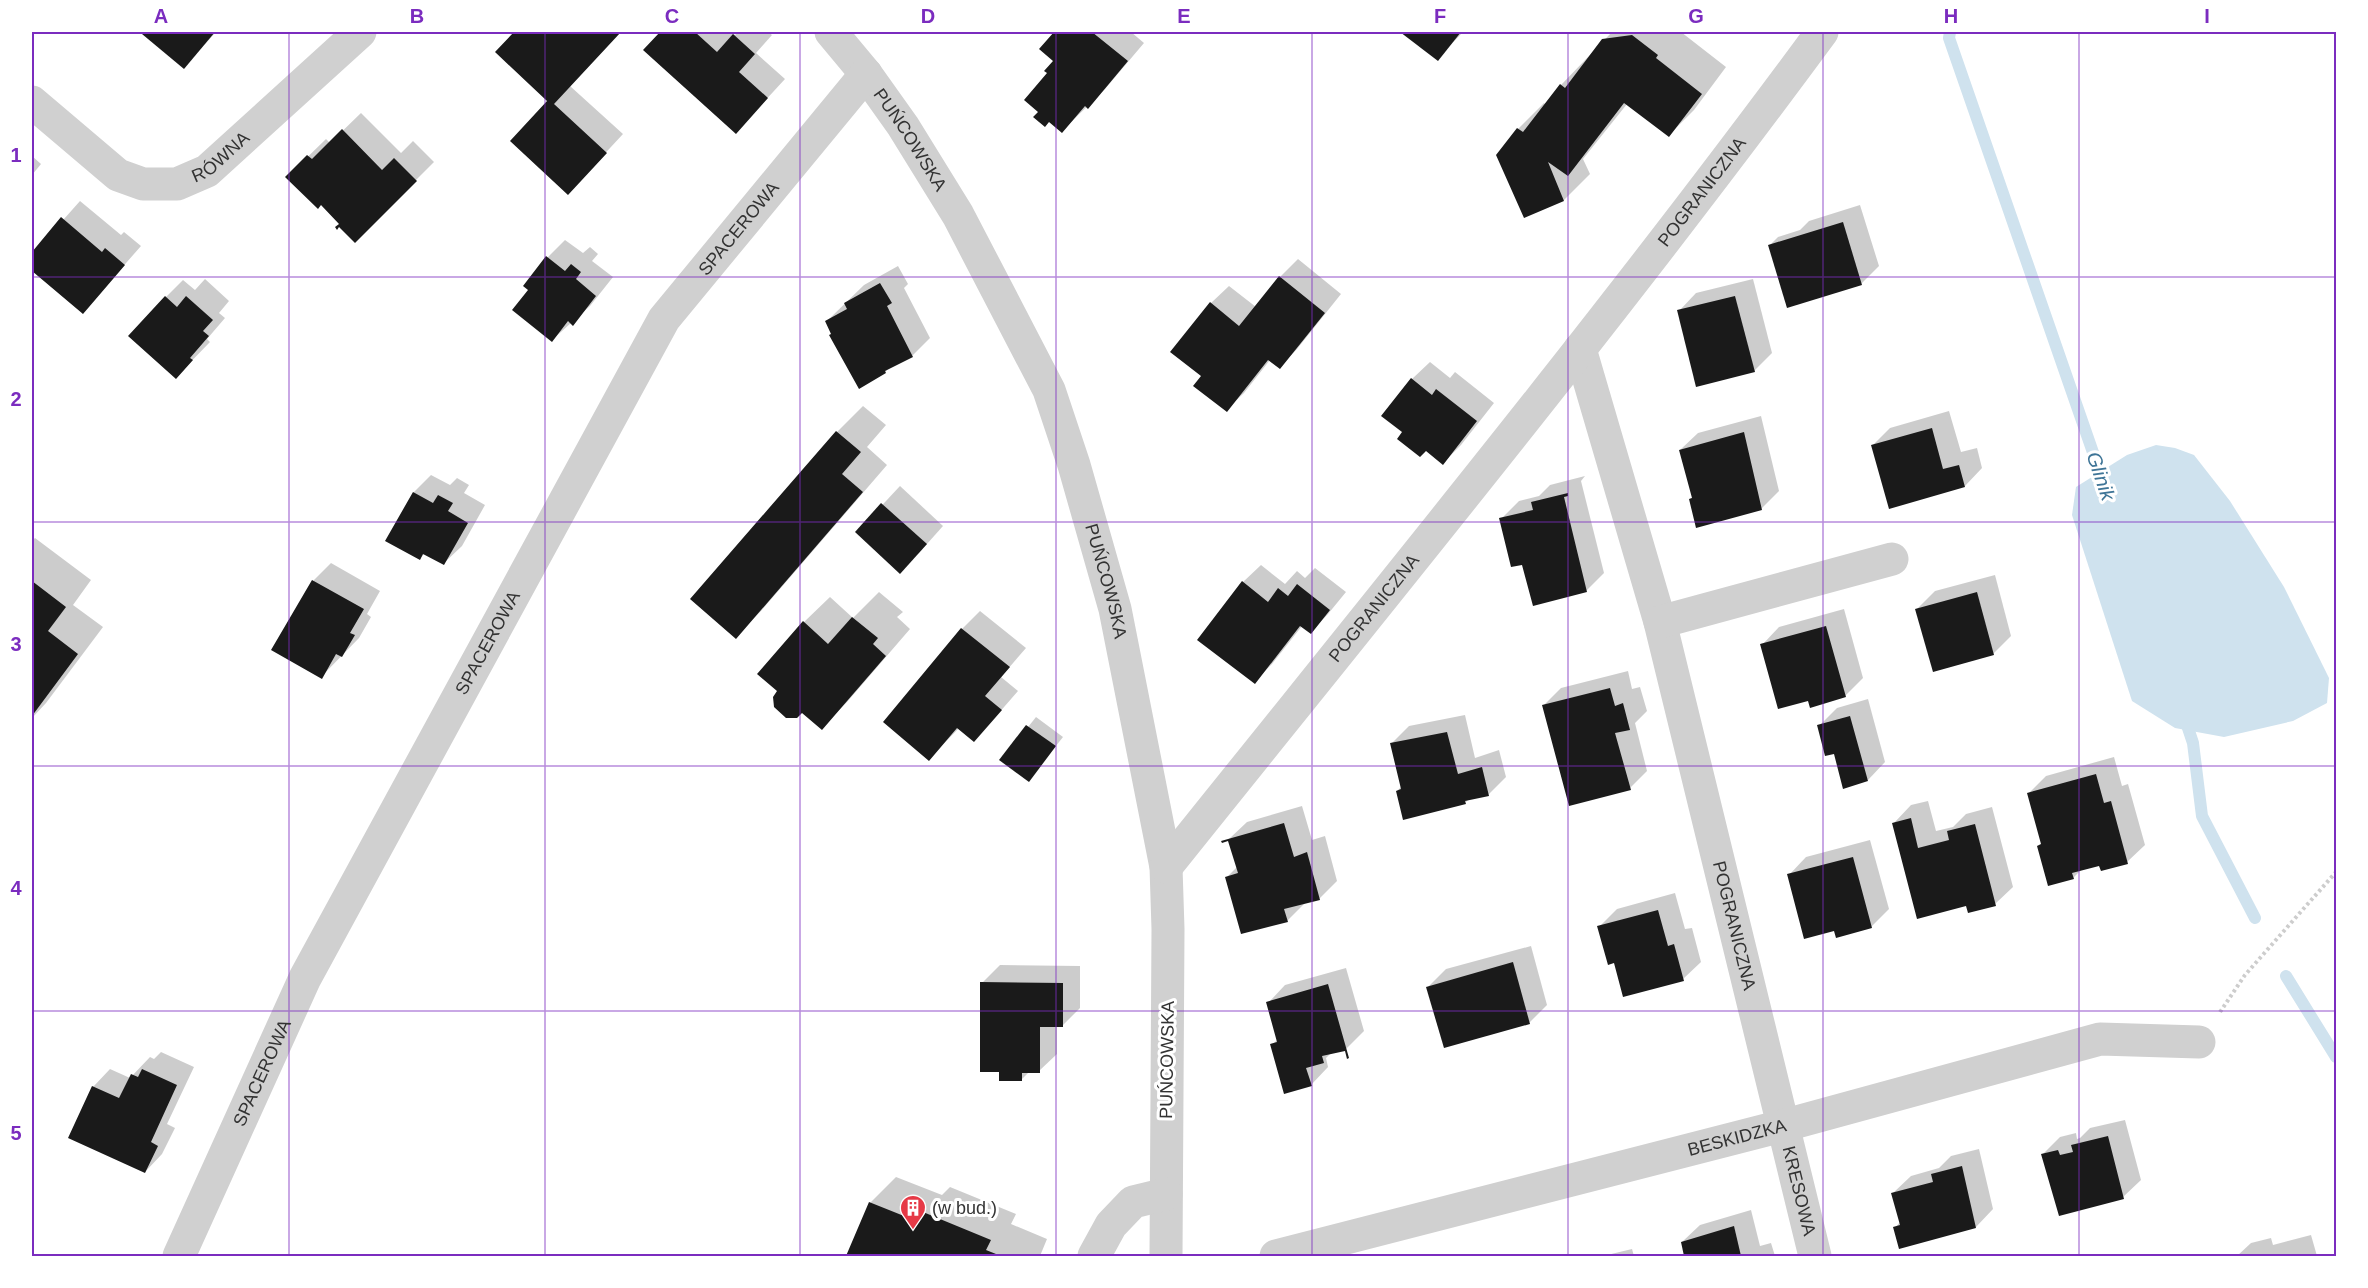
<svg xmlns="http://www.w3.org/2000/svg" width="2368" height="1288" font-family="Arial,sans-serif">
<style>
.water{fill:#cfe2ee}
.shadow{fill:#0003}
.lines{fill:none;stroke-linecap:round;stroke-linejoin:round}
.stream{stroke:#cfe2ee;stroke-width:12}
.building{fill:#1a1a1a}
.path{stroke:#cdcdcd;stroke-width:4;stroke-dasharray:3 3;stroke-linecap:butt}
.minor{stroke:#d0d0d0;stroke-width:33}
.grid{fill:none;stroke:#7b2cbf;stroke-width:1.5;stroke-opacity:0.55}
.labels{text-anchor:middle;stroke-width:6;stroke-linejoin:round;paint-order:stroke}
.street-label{font-size:18px;fill:#333;stroke:#fff}
.poi-label{font-size:18px;fill:#333;stroke:#fff;text-anchor:start}
.water-label{font-size:20px;font-style:italic;fill:#3f7597;stroke:#fff}
.neatline{fill:none;stroke:#7b2cbf;stroke-width:2}
.grid-label{font-size:20px;text-anchor:middle;font-weight:bold;fill:#7b2cbf}
</style>
<rect width="100%" height="100%" fill="#fff"/>
<!-- water -->
<path class="water" d="M2156,445L2175,448L2194,455L2230,501L2284,587L2329,678L2327,703L2293,721L2224,737L2175,728L2132,701L2072,515L2076,487L2127,455Z"/>
<!-- shadow -->
<g class="shadow">
<path d="M146,32H216L184,67L144,34Z"/>
<path d="M516,32H620L570,86L623,134L585,175L549,101L497,52Z"/>
<path d="M662,32H731L735,35L738,32H768L772,35L756,53L785,79L736,132L645,50Z"/>
<path d="M1056,32H1131L1144,43L1105,89L1062,131L1040,112L1049,73L1055,61L1041,49Z"/>
<path d="M1403,32H1463L1437,59Z"/>
<path d="M1612,32H1681L1726,67L1694,110L1669,135L1627,104L1583,159L1590,174L1564,200L1524,216L1518,129L1544,103L1546,105L1561,85Z"/>
<path d="M361,113L401,153L413,141L434,162L355,241L321,203L287,177L326,139L330,143Z"/>
<path d="M32,156L41,164L32,175Z"/>
<path d="M80,201L121,235L124,232L141,246L83,312L32,269V255Z"/>
<path d="M1860,205L1879,266L1861,284L1770,245L1778,237L1800,230L1809,221Z"/>
<path d="M565,240L583,253L590,247L598,254L592,261L613,277L590,306L552,340L530,290L548,257Z"/>
<path d="M1298,259L1341,294L1297,349L1280,367L1270,360L1244,393L1226,410L1203,376L1211,303L1229,286L1256,307L1280,277Z"/>
<path d="M898,266L908,284L904,288L930,338L912,356L890,367L885,372L833,334L827,321L864,285Z"/>
<path d="M205,279L229,301L219,313L225,318L207,339L210,342L176,377L166,297L183,280L195,290Z"/>
<path d="M1753,279L1772,353L1754,371L1679,311L1696,293Z"/>
<path d="M1430,362L1450,378L1455,372L1494,403L1461,445L1443,463L1404,432L1412,379Z"/>
<path d="M863,406L886,425L867,447L887,465L761,611L735,637L692,599L837,432Z"/>
<path d="M1949,411L1961,452L1977,448L1982,468L1965,486L1872,446L1890,428Z"/>
<path d="M1761,416L1779,491L1761,509L1690,499L1693,497L1680,450L1698,433Z"/>
<path d="M431,475L450,485L457,478L469,485L464,493L485,505L462,546L444,563L425,553L420,558L414,492Z"/>
<path d="M1585,476L1581,481L1604,573L1586,591L1523,563L1501,519L1519,501L1539,496L1550,485Z"/>
<path d="M900,486L943,526L918,554L857,532Z"/>
<path d="M35,538L91,580L73,605L103,627L46,703L32,718V541Z"/>
<path d="M331,563L380,591L367,614L371,617L359,638L321,677L273,649L314,580Z"/>
<path d="M1261,565L1285,584L1297,571L1305,578L1315,568L1346,592L1328,614L1311,632L1302,626L1272,664L1254,682L1243,582Z"/>
<path d="M1995,575L2011,636L1993,654L1917,609L1935,591Z"/>
<path d="M879,592L903,612L897,617L910,629L847,702L821,728L779,691L804,622L830,597L853,618Z"/>
<path d="M1844,609L1863,678L1845,696L1762,645L1779,627Z"/>
<path d="M980,611L1026,648L1001,677L1018,691L991,722L959,728L929,759L886,721L962,629Z"/>
<path d="M1628,671L1632,689L1640,687L1647,711L1635,723L1647,771L1630,788L1544,705L1561,688Z"/>
<path d="M1868,699L1885,762L1868,780L1819,726L1837,708Z"/>
<path d="M1465,715L1475,758L1499,750L1506,777L1488,795L1469,799L1465,803L1397,791L1402,786L1391,744L1409,726Z"/>
<path d="M1036,717L1063,737L1029,780L1002,760Z"/>
<path d="M2114,757L2122,786L2128,784L2145,845L2127,862L2100,864L2082,869L2073,878L2042,843L2029,793L2046,776Z"/>
<path d="M1928,801L1936,831L1953,827L1966,814L1992,807L2013,887L1995,904H1967L1894,823L1911,805Z"/>
<path d="M1302,806L1312,840L1325,836L1337,881L1319,899L1305,903L1287,921L1226,878L1237,867L1229,839L1247,822Z"/>
<path d="M1870,840L1889,909L1871,927L1835,930L1789,875L1806,857Z"/>
<path d="M1675,893L1685,929L1692,928L1701,962L1683,979L1615,961L1599,927L1617,909Z"/>
<path d="M1531,946L1547,1005L1530,1022L1445,1047L1428,987L1446,969Z"/>
<path d="M1000,965L1080,966V1008L1062,1026H1057V1054L1039,1071H1030L1021,1080L982,983Z"/>
<path d="M1346,968L1364,1031L1346,1049L1332,1052L1326,1058L1328,1067L1311,1085L1272,1045L1278,1039L1268,1003L1285,985Z"/>
<path d="M161,1052L194,1067L167,1124L175,1128L162,1154L145,1172L93,1087L110,1069L130,1078L150,1057L154,1059Z"/>
<path d="M2125,1120L2141,1180L2123,1197L2042,1155L2060,1137L2076,1133L2077,1139L2080,1138L2090,1128Z"/>
<path d="M1979,1149L1993,1209L1976,1227L1895,1228L1900,1222L1893,1193L1911,1176L1939,1168L1951,1156Z"/>
<path d="M896,1177L942,1195L950,1187L1016,1214L1011,1224L1047,1239L1040,1256H848L870,1203Z"/>
<path d="M1751,1210L1760,1246L1771,1243L1775,1256H1685L1682,1242L1700,1225Z"/>
<path d="M2311,1235L2317,1256H2237L2251,1243L2271,1238L2273,1245Z"/>
<path d="M1632,1249L1634,1256H1603Z"/>
</g>
<g class="lines">
<!-- stream -->
<g class="stream">
<path d="M1950,32L1949,38L2105,487"/>
<path d="M2184,716L2193,743L2202,816L2255,918"/>
<path d="M2286,976L2336,1057"/>
</g>
</g>
<!-- building -->
<g class="building">
<path d="M144,32H215L184,69L142,34Z"/>
<path d="M514,32H621L554,104L607,153L568,195L510,141L547,101L495,52Z"/>
<path d="M660,32H695L717,52L733,34L755,54L739,72L768,98L736,134L643,50Z"/>
<path d="M1054,32H1092L1128,61L1088,109L1085,106L1062,133L1049,122L1045,127L1033,117L1038,112L1024,100L1047,73L1044,71L1053,61L1039,49Z"/>
<path d="M1400,32H1461L1438,61Z"/>
<path d="M1632,35L1658,55L1656,58L1702,94L1669,137L1624,103L1568,176L1548,162L1564,201L1524,218L1496,155L1517,128L1523,132L1560,84L1565,88L1602,39Z"/>
<path d="M342,129L382,170L394,158L417,181L355,243L339,227L337,230L335,227L339,224L321,205L318,209L285,177L307,155L312,159Z"/>
<path d="M61,217L102,252L105,248L125,265L83,314L32,271V252Z"/>
<path d="M1843,222L1862,285L1787,308L1768,245Z"/>
<path d="M546,256L565,271L571,264L581,272L576,279L596,296L573,326L568,321L552,342L512,310L528,290L523,286Z"/>
<path d="M1279,276L1325,313L1280,369L1268,360L1227,412L1193,386L1201,376L1170,352L1210,302L1239,326Z"/>
<path d="M880,283L892,303L887,306L913,357L885,371L886,373L859,389L829,335L831,334L825,321L847,309L844,303Z"/>
<path d="M165,296L177,307L186,296L213,320L203,331L209,336L190,358L193,360L176,379L128,336Z"/>
<path d="M1735,296L1755,372L1696,387L1677,310Z"/>
<path d="M1411,378L1432,395L1436,389L1477,421L1443,465L1426,451L1420,457L1397,439L1402,432L1381,416Z"/>
<path d="M1932,428L1943,469L1959,465L1965,487L1889,509L1871,445Z"/>
<path d="M836,431L861,452L842,474L863,492L736,639L690,599Z"/>
<path d="M1744,432L1762,510L1696,528L1689,499L1692,498L1679,450Z"/>
<path d="M413,492L433,503L438,495L453,503L448,511L468,523L444,565L423,554L420,560L385,541Z"/>
<path d="M1568,493V496L1564,497L1587,592L1533,606L1522,565L1511,567L1499,518L1533,510L1531,502Z"/>
<path d="M881,503L927,544L900,574L855,532Z"/>
<path d="M312,580L364,609L350,633L355,635L342,657L336,654L322,679L271,650Z"/>
<path d="M32,581L66,607L48,631L78,654L32,716Z"/>
<path d="M1242,581L1268,602L1278,588L1288,596L1297,584L1330,610L1311,634L1300,626L1255,684L1197,640Z"/>
<path d="M1977,592L1994,655L1933,672L1915,609Z"/>
<path d="M852,617L878,638L873,644L886,656L822,730L802,713L797,718H786L774,707L773,697L777,691L757,674L803,621L828,644Z"/>
<path d="M1826,626L1846,697L1810,708L1808,701L1778,709L1760,644Z"/>
<path d="M961,628L1010,667L985,696L1002,710L974,742L957,728L929,761L883,722Z"/>
<path d="M1610,688L1615,706L1623,703L1630,730L1615,733L1631,790L1569,806L1542,705Z"/>
<path d="M1850,716L1868,781L1843,789L1834,754L1825,756L1817,725Z"/>
<path d="M1026,725L1056,746L1029,782L999,760Z"/>
<path d="M1447,732L1458,774L1482,767L1489,796L1465,801L1466,804L1403,820L1396,791L1401,789L1390,743Z"/>
<path d="M2096,774L2104,803L2111,801L2128,864L2101,871L2099,866L2072,873L2074,879L2048,886L2037,846L2041,844L2027,793Z"/>
<path d="M1911,818L1918,848L1949,840L1947,831L1975,824L1996,906L1968,913L1966,906L1917,919L1892,823Z"/>
<path d="M1284,823L1294,857L1307,852L1320,900L1284,909L1288,922L1241,934L1225,877L1238,873L1228,841L1222,843L1221,841Z"/>
<path d="M1853,857L1872,928L1836,938L1834,931L1804,939L1787,874Z"/>
<path d="M1658,910L1668,946L1674,944L1684,981L1623,997L1614,963L1608,965L1597,926Z"/>
<path d="M1513,962L1530,1024L1444,1048L1426,987Z"/>
<path d="M980,982L1063,983V1027H1040V1073H1022V1081H999V1072H980Z"/>
<path d="M1328,984L1349,1058L1347,1059L1345,1051L1322,1056L1324,1063L1306,1068L1312,1086L1284,1094L1270,1044L1277,1042L1266,1002Z"/>
<path d="M142,1069L177,1085L151,1142L158,1146L145,1173L68,1138L92,1086L119,1098L131,1074L138,1077Z"/>
<path d="M2108,1136L2124,1199L2059,1216L2041,1154L2058,1150L2060,1155L2073,1152L2071,1145Z"/>
<path d="M1962,1166L1976,1228L1899,1249L1893,1227L1900,1225L1891,1193L1933,1182L1931,1174Z"/>
<path d="M869,1202L919,1222L923,1212L991,1240L986,1250L1001,1256H846Z"/>
<path d="M1734,1226L1741,1256H1684L1681,1242Z"/>
</g>
<g class="lines">
<!-- path -->
<path class="path" d="M2220,1012L2245,975L2336,872"/>
<!-- minor -->
<g class="minor">
<path id="s1" d="M831,32L866,74L903,126L958,215L1049,390L1074,465L1115,609L1166,867L1168,929L1166,1256"/>
<path id="s2" d="M32,102L118,175L143,184H177L207,171L360,32"/>
<path id="s3" d="M1580,349L1660,622L1815,1256"/>
<path d="M1660,622L1892,559"/>
<path id="s4" d="M1166,867C1387,591 1612,317 1822,32"/>
<path id="s5" d="M179,1256L305,978L664,319L866,74"/>
<path d="M1094,1256L1111,1225L1133,1202L1166,1194"/>
<path id="s6" d="M1276,1256L1782,1126L2100,1039L2199,1042"/>
</g>
</g>
<!-- grid -->
<path class="grid" d="M289,32V1256M545,32V1256M800,32V1256M1056,32V1256M1312,32V1256M1568,32V1256M1823,32V1256M2079,32V1256M32,277H2336M32,522H2336M32,766H2336M32,1011H2336"/>
<!-- icons -->
<defs>
<symbol id="building-pin" viewBox="-11 -11 22 30"><path d="M0 17L-7.5 6A9.5 9.5 0 1 1 7.5 6Z" fill="#e63946" stroke="#fff"/><path d="M-4-6H4V6H1V3H-1V6H-4ZM-2.5-4.3h1.7v1.8h-1.7ZM.8-4.3h1.7v1.8H.8ZM-2.5-1h1.7V.8h-1.7ZM.8-1h1.7V.8H.8Z" fill="#fff"/></symbol>
</defs>
<g fill-rule="evenodd">
<use href="#building-pin" x="898" y="1193" width="30" height="40"/>
</g>
<g class="labels">
<!-- street labels -->
<g class="street-label">
<text dy="6" stroke="none"><textPath href="#s1" startOffset="134">PUŃCOWSKA</textPath></text>
<text dy="6" stroke="none"><textPath href="#s2" startOffset="225">RÓWNA</textPath></text>
<text dy="6" stroke="none"><textPath href="#s4" startOffset="862">POGRANICZNA</textPath></text>
<text dy="6" stroke="none"><textPath href="#s5" startOffset="1173">SPACEROWA</textPath></text>
<text dy="6" stroke="none"><textPath href="#s1" startOffset="620">PUŃCOWSKA</textPath></text>
<text dy="6" stroke="none"><textPath href="#s4" startOffset="332">POGRANICZNA</textPath></text>
<text dy="6" stroke="none"><textPath href="#s5" startOffset="687">SPACEROWA</textPath></text>
<text dy="6" stroke="none"><textPath href="#s3" startOffset="597">POGRANICZNA</textPath></text>
<text transform="translate(1167 1060) rotate(-89)" y="6">PUŃCOWSKA</text>
<text dy="6" stroke="none"><textPath href="#s5" startOffset="201">SPACEROWA</textPath></text>
<text dy="6" stroke="none"><textPath href="#s6" startOffset="476">BESKIDZKA</textPath></text>
<text dy="6" stroke="none"><textPath href="#s3" startOffset="870">KRESOWA</textPath></text>
</g>
<!-- poi labels -->
<g class="poi-label">
<text x="932" y="1214">(w bud.)</text>
</g>
<!-- water labels -->
<g class="water-label">
<text transform="translate(2101 476) rotate(71)" y="7">Glinik</text>
</g>
</g>
<!-- border -->
<rect width="2368" height="1288" fill="none" stroke="#ffffff" stroke-width="66"/>
<rect x="33" y="33" width="2302" height="1222" class="neatline"/>
<g class="grid-label">
<text x="161" y="23">A</text>
<text x="417" y="23">B</text>
<text x="672" y="23">C</text>
<text x="928" y="23">D</text>
<text x="1184" y="23">E</text>
<text x="1440" y="23">F</text>
<text x="1696" y="23">G</text>
<text x="1951" y="23">H</text>
<text x="2207" y="23">I</text>
<text x="16" y="162">1</text>
<text x="16" y="406">2</text>
<text x="16" y="651">3</text>
<text x="16" y="895">4</text>
<text x="16" y="1140">5</text>
</g>
</svg>
